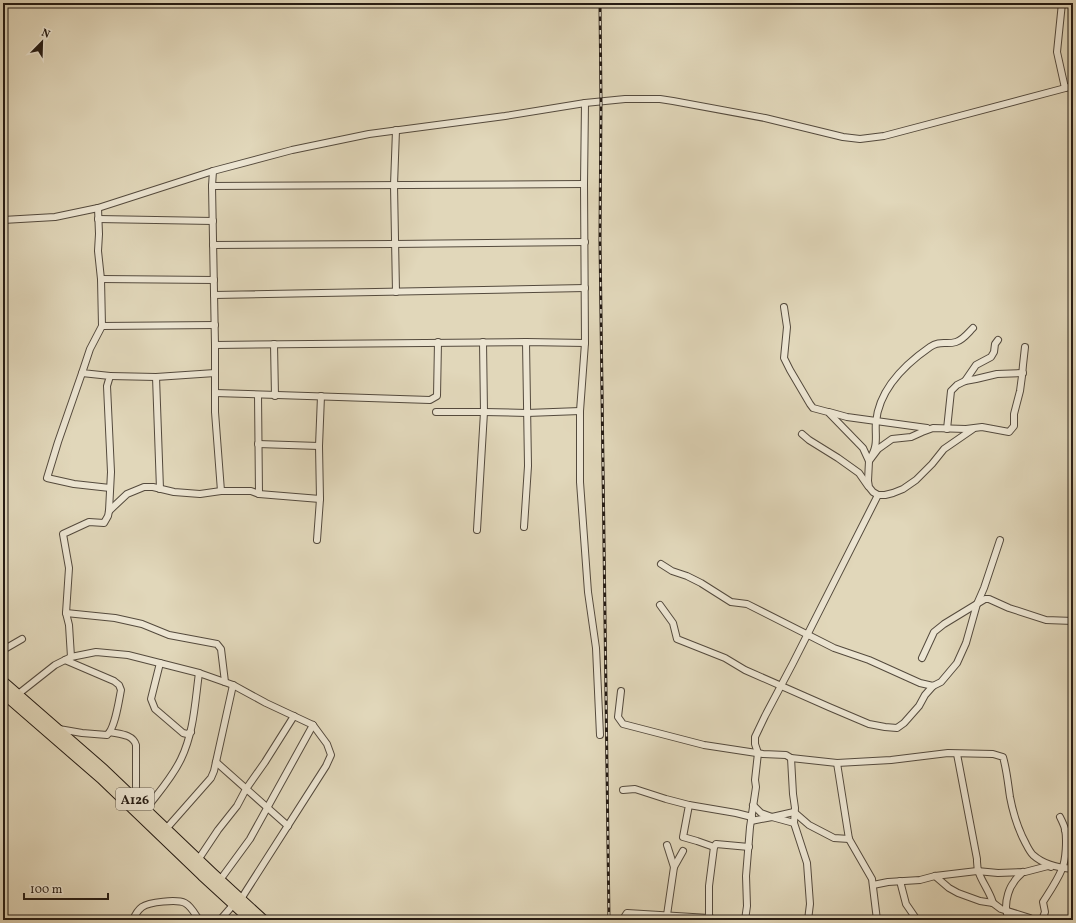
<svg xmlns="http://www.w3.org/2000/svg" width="1076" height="923" font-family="Vollkorn,serif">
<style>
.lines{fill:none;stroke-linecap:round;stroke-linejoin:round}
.minor-casing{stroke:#544a3d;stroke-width:8}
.trunk-casing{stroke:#251b13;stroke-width:12}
.minor{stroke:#ece5d2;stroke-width:6}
.trunk{stroke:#e1d7ba;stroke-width:10}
.rail-casing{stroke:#251b13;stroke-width:3}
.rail{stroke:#ece5d2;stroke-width:1.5;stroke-dasharray:4.5;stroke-linecap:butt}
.labels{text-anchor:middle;stroke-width:3;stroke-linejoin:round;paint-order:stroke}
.shield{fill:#ece5d2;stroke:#61584c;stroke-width:1}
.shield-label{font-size:13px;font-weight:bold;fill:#251b13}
</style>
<rect width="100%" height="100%" fill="#e1d7ba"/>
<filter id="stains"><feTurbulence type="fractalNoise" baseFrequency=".005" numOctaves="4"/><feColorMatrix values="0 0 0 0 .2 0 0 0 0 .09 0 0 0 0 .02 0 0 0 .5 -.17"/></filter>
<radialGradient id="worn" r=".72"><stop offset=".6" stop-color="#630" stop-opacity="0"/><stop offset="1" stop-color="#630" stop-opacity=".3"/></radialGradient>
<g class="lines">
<defs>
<g id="minor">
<path d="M1062,3L1057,52L1065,88"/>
<path d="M585,103L584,184L585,343L580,411V482L588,592L596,648L600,735"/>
<path d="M396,130L394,185L396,292"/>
<path d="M213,171L212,186L215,345V412L221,491"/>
<path d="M212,186L584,184"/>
<path d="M98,219L213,221"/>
<path d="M3,220L55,217L98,208L213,171L292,150L369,134L505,116L585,103L625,99H660L673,101L765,118L843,137L860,139L884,136L1073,86"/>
<path d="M213,245L394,244L585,242"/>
<path d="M101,279L214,280"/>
<path d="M214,295L585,288"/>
<path d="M784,307L787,327L784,358L790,370L810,404L813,408L828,412L863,448L869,461L868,481L869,487L873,492L878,495H885L893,493L903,489L916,480L932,464L944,449L973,429"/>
<path d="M102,326L215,325"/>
<path d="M973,328C968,333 963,340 956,342C946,345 940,340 930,347C904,365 879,390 876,422C875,430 877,440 875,447C874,452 871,457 869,461L878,449L892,439L911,437L922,432L933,428L966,429L982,427L1009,432L1014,426V414L1020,391L1022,376L1023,365L1025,347"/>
<path d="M274,344L275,396"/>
<path d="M215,345L526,342L585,343"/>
<path d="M82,373L58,442L47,478L74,484L110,488"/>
<path d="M110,376L156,377L215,373"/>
<path d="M156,377L160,489"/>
<path d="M965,381L976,365L991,357L994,352L995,344L998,340"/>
<path d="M215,393L430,400L437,396L438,342"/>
<path d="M258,395L259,494"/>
<path d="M436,412H484L527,413L580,411"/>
<path d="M829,412L847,417L927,428"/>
<path d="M947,429L951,391L957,385L965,381L976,379L997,374L1023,373"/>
<path d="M802,434L809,440L838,458L859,473L868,486"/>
<path d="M258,444L319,446"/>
<path d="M109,511L127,494L144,487H153L174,492L200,494L221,491H251L259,494L320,499"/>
<path d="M524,527L528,466L526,342"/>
<path d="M477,530L484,412L483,342"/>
<path d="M317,540L320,499L319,446L321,396"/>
<path d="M661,564L672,571L687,576L701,583L731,602L747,604L834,648L869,660L920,683L933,686L941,682L957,663L966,643L977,604L984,588L1000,540"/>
<path d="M660,605L673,623L677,639L725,658L745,670L829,707L869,724L885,727L897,728L904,723L919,706L925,695L933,686"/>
<path d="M66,613L115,618L142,624L169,635L217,644L221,649L225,682"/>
<path d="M3,650L22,639"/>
<path d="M71,657L69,625L66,613L69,568L63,534L89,522L104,523L108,516L109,511L111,472L107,386L110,376L82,373L90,349L102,326L101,279L98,251L99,234L98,208"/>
<path d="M922,658L934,632L944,624L985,599H989L1009,608L1046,620L1073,621"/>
<path d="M160,663L151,699L155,709L183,733L187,734L191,732"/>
<path d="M621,691L618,717L623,724L704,745L763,754L786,755L791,758L793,794L795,808L794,823L807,863L810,904L808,920"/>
<path d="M17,695L55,665L71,657L96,652L128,655L199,673L233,685L266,703L313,725L250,839L220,880"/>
<path d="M59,729L82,733L107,735C115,729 119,700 121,690L119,685L114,681L65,660"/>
<path d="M110,732C119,734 133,734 136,745V799"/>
<path d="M957,754L977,859C976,877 988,886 993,903"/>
<path d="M791,758L837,763L891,760L948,753L993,754L1003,757C1007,771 1008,784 1010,797C1013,813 1019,831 1026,844C1028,848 1030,852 1033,855C1044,865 1059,868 1073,869"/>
<path d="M216,762L288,826"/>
<path d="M837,763L849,839L872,879L877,920"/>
<path d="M623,790L635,789L666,799L689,805L683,837L697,841L714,847"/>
<path d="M689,805L736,813L752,817"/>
<path d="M753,805L761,813L772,817L794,812L809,825L834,838L849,839"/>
<path d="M146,809C158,793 172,778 181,759C194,732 195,702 199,673"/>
<path d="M751,821L772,817L794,823"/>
<path d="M166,829L211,778L214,771L233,685"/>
<path d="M1065,830L1073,835"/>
<path d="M667,845L674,867"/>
<path d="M198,860L218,830L237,806L246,789L265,762L294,716"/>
<path d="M935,876L949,888L958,893L980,901L993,903L1001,909L1030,918L1032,920"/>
<path d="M900,881L906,904L917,920"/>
<path d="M873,885L888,882L920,880L935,876L977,871L998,873L1025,872L1048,866L1051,867"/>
<path d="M241,899L326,766L331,755L327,744L313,725"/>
<path d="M667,915L674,867L683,851"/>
<path d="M133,920C135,915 138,910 142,907C149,902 177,899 185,903C191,906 195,914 199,920"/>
<path d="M220,920L234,904"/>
<path d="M624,920L625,916L627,913L709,918L718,920"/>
<path d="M709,920V886L714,847L716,844L749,847"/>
<path d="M745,920L747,906L746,876L750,827L756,787L755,780L758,753L755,744V737L765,716L793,663L878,495"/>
<path d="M758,920H760"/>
<path d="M1008,920C1008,915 1006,912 1006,907C1006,899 1009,888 1014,882C1016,878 1020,875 1023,872"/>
<path d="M1042,920L1045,912L1043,902C1050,891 1057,881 1062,869C1066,860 1067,839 1065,829C1064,825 1062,821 1060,817"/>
</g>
<g id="trunk">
<path d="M3,682L104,770L212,873L263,920"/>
<path d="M3,693L101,778L202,875L251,920"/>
</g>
</defs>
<!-- minor casing -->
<use href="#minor" class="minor-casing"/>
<!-- trunk casing -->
<use href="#trunk" class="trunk-casing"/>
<!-- minor -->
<use href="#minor" class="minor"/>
<!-- trunk -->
<use href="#trunk" class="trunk"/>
<defs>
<path id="rail" d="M600,3L601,102L600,240L609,920"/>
</defs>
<!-- rail casing -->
<use href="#rail" class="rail-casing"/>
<!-- rail -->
<use href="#rail" class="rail"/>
</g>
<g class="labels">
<!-- shield labels -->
<rect class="shield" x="116" y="788" width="38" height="22" rx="3"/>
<g class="shield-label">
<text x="135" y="804">A126</text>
</g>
</g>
<!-- margin -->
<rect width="1076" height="923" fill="none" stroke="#e1d7ba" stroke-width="16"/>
<rect x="4" y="4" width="1068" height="915" fill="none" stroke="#251b13" stroke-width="2"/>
<rect x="8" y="8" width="1060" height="907" fill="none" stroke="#251b13"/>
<!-- north arrow -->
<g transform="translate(42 42) rotate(23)" stroke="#ece5d2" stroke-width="3" paint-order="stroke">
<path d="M0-3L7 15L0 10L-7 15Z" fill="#251b13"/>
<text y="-6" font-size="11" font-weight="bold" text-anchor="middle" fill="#251b13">N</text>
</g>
<!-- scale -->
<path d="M24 893v6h84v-6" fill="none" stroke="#251b13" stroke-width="2"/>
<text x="30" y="893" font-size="12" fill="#251b13" stroke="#ece5d2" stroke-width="3" paint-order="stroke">100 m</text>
<rect width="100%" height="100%" filter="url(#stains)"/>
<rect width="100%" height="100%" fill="url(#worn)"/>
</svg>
